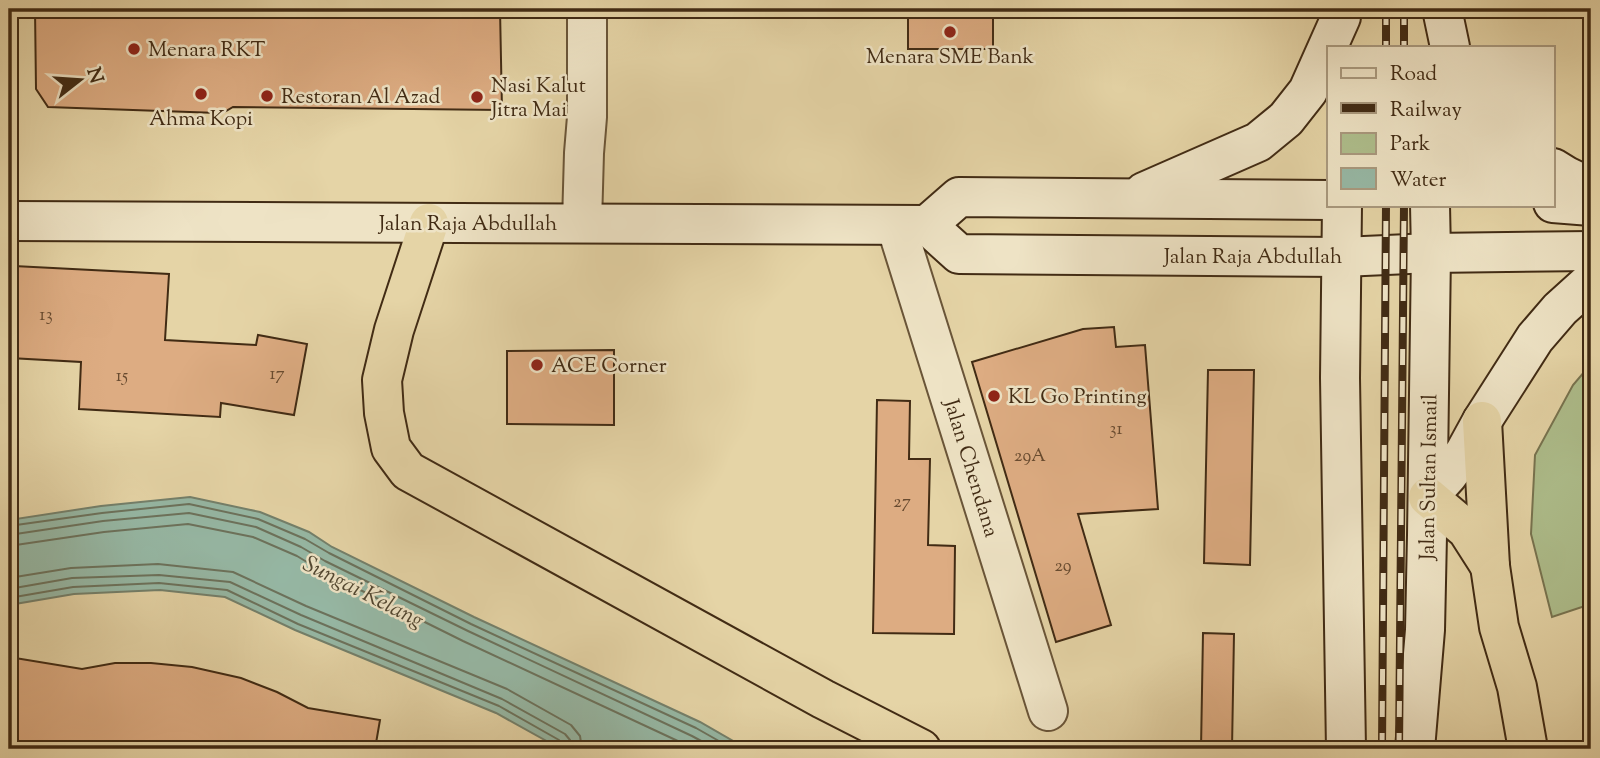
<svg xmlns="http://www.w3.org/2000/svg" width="1600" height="758" font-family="'Sorts Mill Goudy',serif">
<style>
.green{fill:#aebe8c;stroke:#787450;stroke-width:2}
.water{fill:#96b8a5;stroke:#74806b;stroke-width:2}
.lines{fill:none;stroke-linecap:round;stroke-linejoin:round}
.shore{stroke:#6c725c;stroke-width:2}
.building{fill:#ddac82;stroke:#412b14;stroke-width:2}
.street-casing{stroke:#6a5538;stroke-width:42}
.secondary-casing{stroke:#412b14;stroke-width:42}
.highway-casing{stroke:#412b14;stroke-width:42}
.street{stroke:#eee3c5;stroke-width:38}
.secondary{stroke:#eee3c5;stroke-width:38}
.highway{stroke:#e5d4a6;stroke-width:38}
.rail-casing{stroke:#412b14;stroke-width:8}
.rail{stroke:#eee3c5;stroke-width:5;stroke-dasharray:16;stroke-linecap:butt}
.poi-dot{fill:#8f2418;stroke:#eee3c5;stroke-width:2.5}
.labels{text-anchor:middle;stroke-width:5;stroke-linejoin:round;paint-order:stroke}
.number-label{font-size:18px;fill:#684b30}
.poi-label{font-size:21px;fill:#412b14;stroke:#eee3c5;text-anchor:start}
.street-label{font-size:21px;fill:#412b14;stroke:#eee3c5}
.water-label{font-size:23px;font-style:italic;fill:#524731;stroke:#eee3c5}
</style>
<rect width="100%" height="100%" fill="#e5d4a6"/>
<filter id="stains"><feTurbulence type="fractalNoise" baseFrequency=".00286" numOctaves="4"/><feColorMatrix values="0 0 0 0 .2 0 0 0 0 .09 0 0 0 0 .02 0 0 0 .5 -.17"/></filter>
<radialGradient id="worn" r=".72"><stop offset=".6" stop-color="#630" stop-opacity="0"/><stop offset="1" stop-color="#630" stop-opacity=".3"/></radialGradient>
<!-- green -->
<path class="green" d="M1591,364V604L1552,617L1531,534L1535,455L1573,385Z"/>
<!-- water -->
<path class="water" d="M190,497L260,512L309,532L332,547L474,617L700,722L747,749H561L496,713L295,630L225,597L160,590L74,594L9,605V520L101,506Z"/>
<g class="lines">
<!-- shore -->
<g class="shore">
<path d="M9,526L102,513L189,504L258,519L305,539L329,553L471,624L696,728L733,749"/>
<path d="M9,535L103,521L189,513L256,527L301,547L325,561L468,631L692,736L716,749"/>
<path d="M9,546L104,532L188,524L253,537L297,556L320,570L463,641L695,749"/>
<path d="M9,578L71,568L158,564L233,572L306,606L507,689L571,725L580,736L582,749"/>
<path d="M9,589L72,578L159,575L230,582L301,615L502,699L565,734L570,740L572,749"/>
<path d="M9,598L73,587L159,583L227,590L298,624L499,706L559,740L562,744L563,749"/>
</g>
</g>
<!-- building -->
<g class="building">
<path d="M35,9H500L502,110L233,107L226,111L218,113L48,107L36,89Z"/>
<rect x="908" y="9" width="85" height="40"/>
<path d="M14,266L169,274L165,340L256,345L258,335L307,344L294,415L221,403L220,417L79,409L81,362L10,358Z"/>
<path d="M1114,327L1116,347L1145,345L1158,509L1078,514L1111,625L1056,642L972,362L1083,329Z"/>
<path d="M614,350V425L507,424V351Z"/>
<path d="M1208,370H1254L1250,565L1204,563Z"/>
<path d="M877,400L910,401L909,459H930L928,545L955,546L954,634L873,633Z"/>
<path d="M1203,633L1234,634L1232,749H1201Z"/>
<path d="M9,657L82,669L115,663H151L192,667L241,678L277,692L308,708L380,720L375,749H9Z"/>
</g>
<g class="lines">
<defs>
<g id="street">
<path d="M582,223L584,153L587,117V9"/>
<path d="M896,225L1048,711"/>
</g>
<g id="secondary">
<path d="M1442,9L1450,47"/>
<path d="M1553,168L1566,176L1591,188"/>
<path d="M1144,192L1258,142L1286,119L1308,91L1341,17"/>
<path d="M1553,203L1591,206"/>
<path d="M1342,205L1340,378L1346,749"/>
<path d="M9,221L927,225L959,197L1329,200"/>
<path d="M927,225L959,254L1342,257L1431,253L1591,251"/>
<path d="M1428,497L1448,475L1465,452L1482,421L1535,338L1560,309L1591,281"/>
<path d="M1415,749L1425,630L1427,535L1431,253L1430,205"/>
</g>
<g id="highway">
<path d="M429,223L394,330L382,380L384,413L391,448L408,471L823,699L921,749"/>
<path d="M1482,421L1490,566L1499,627L1517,687L1528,749"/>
<path d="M1428,497L1467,530L1490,566"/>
</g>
</defs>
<!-- street casing -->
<use href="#street" class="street-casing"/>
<!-- secondary casing -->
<use href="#secondary" class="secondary-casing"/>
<!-- highway casing -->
<use href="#highway" class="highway-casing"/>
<!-- street -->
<use href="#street" class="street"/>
<!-- secondary -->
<use href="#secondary" class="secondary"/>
<!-- highway -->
<use href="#highway" class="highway"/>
<defs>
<g id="rail">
<path d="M1386,9V47"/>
<path d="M1404,9V47"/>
<path d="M1382,749L1386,205"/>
<path d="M1399,749L1404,205"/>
</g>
</defs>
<!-- rail casing -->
<use href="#rail" class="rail-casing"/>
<!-- rail -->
<use href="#rail" class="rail"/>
</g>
<!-- markers -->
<g class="poi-dot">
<circle cx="950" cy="32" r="7"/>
<circle cx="134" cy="49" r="7"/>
<circle cx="201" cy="94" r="7"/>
<circle cx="267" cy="96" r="7"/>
<circle cx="477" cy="97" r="7"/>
<circle cx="537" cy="365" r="7"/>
<circle cx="994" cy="396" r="7"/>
</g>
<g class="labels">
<!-- number labels -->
<g class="number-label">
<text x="46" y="320">13</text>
<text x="277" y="379">17</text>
<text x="122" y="381">15</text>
<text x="1116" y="434">31</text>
<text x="1030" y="461">29A</text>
<text x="902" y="507">27</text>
<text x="1063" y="571">29</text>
</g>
<!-- poi labels -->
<g class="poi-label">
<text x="148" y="56">Menara RKT</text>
<text x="950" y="63" text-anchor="middle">Menara SME Bank</text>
<text x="491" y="92">Nasi Kalut<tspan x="491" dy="24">Jitra Mai</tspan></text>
<text x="281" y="103">Restoran Al Azad</text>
<text x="201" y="125" text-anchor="middle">Ahma Kopi</text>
<text x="551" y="372">ACE Corner</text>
<text x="1008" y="403">KL Go Printing</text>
</g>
<!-- street labels -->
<g class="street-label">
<text x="468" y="230">Jalan Raja Abdullah</text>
<text x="1253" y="263">Jalan Raja Abdullah</text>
<text transform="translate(972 468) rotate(73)" y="7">Jalan Chendana</text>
<text transform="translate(1428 477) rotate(-89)" y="7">Jalan Sultan Ismail</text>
</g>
<!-- water labels -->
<g class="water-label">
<text transform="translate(364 591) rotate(27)" y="8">Sungai Kelang</text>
</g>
</g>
<!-- margin -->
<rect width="1600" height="758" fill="none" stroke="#e5d4a6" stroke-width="35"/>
<rect x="10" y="10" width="1579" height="737" fill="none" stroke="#412b14" stroke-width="3.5"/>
<rect x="18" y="18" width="1565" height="723" fill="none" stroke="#412b14" stroke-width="2"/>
<!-- legend -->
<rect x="1327" y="46" width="228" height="161" fill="#eee3c5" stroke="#a9997e" stroke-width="2"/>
<rect x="1341" y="68" width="35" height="10" fill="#eee3c5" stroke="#a9997e" stroke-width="2"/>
<text x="1390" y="80" font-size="21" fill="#412b14">Road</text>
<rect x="1341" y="103" width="35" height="10" fill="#412b14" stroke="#a9997e" stroke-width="2"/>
<text x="1390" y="116" font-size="21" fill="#412b14">Railway</text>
<rect x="1341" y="133" width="35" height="21" fill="#aebe8c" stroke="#a9997e" stroke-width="2"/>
<text x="1390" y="150" font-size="21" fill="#412b14">Park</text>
<rect x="1341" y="168" width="35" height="21" fill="#96b8a5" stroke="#a9997e" stroke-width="2"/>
<text x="1390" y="186" font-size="21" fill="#412b14">Water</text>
<!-- north arrow -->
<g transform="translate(80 80) rotate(73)" stroke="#eee3c5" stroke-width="5" paint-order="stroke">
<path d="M0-5L12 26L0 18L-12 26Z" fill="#412b14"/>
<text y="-10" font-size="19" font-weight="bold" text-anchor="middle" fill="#412b14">N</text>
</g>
<rect width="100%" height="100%" filter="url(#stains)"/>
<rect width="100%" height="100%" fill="url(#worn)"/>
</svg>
